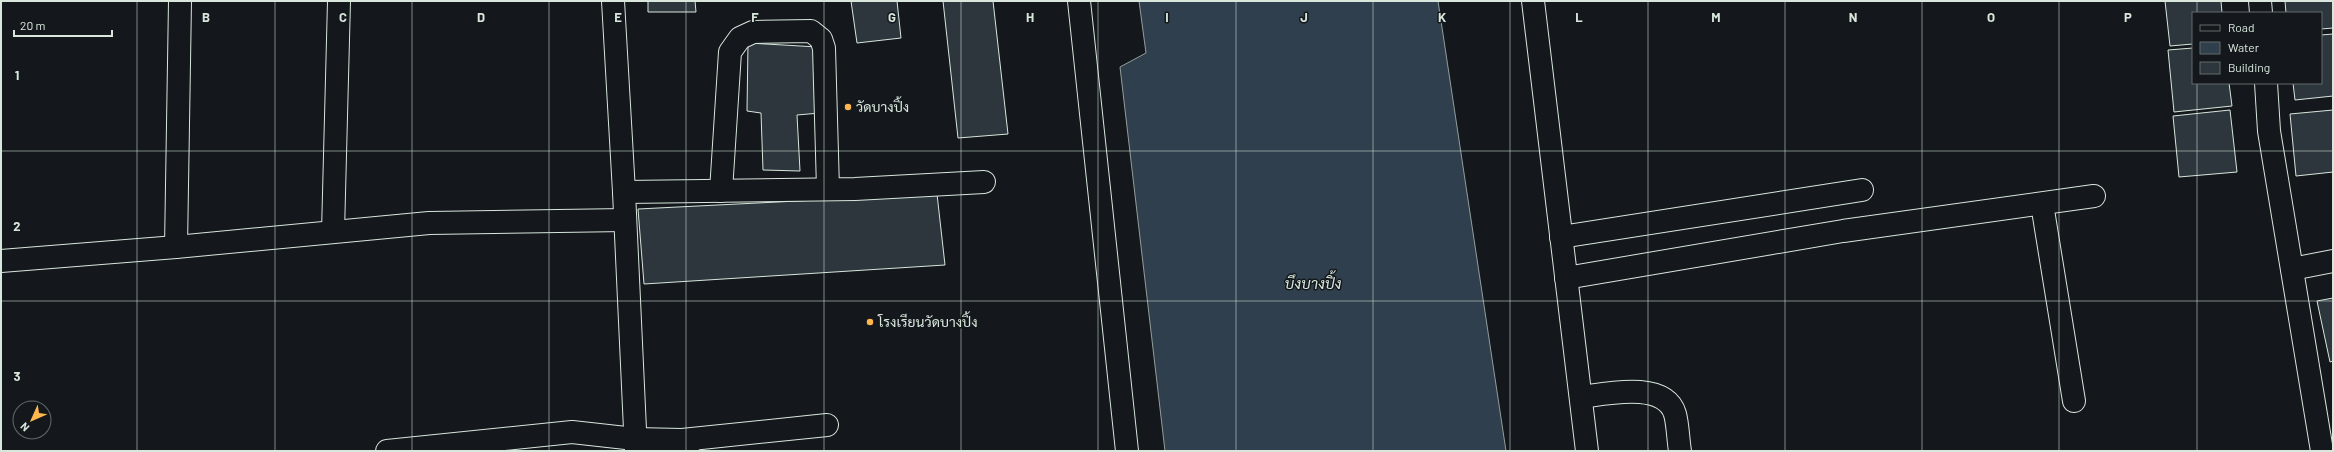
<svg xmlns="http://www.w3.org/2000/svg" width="2334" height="452" font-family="Barlow,Sarabun,sans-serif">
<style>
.water{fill:#2f3f4d;stroke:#939e99}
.building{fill:#2c363c;stroke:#d8e6dc}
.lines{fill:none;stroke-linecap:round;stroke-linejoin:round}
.minor-casing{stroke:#d8e6dc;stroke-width:24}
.minor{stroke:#14181c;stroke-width:22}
.grid{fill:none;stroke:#d8e6dc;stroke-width:1;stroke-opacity:0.55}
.poi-dot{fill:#ffb74d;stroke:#14181c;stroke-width:1.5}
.labels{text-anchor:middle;stroke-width:3;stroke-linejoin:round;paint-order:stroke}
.poi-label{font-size:14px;fill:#d8e6dc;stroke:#14181c;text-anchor:start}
.water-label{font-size:15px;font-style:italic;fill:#d8e6dc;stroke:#14181c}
.grid-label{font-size:13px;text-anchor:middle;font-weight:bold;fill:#d8e6dc;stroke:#14181c;stroke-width:3;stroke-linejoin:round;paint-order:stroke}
</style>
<rect width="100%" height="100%" fill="#14181c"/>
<!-- water -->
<path class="water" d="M1139,1H1438L1506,451H1165L1120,67L1146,53Z"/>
<!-- building -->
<g class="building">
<path d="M648,1H695L696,12H648Z"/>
<path d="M851,1H897L901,38L857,43Z"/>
<path d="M943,1H993L1008,134L958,138Z"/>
<path d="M2165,1H2221L2222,13H2193V44L2170,46Z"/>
<path d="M2285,1H2333V28L2321,29V13H2286Z"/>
<path d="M2333,34V96L2295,100L2293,83H2321V35Z"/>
<path d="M748,43L818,47L820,113L797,115L800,171L763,170L761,113L747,111Z"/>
<path d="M2193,48V83H2229L2232,106L2174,112L2168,50Z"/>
<path d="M2230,110L2237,172L2179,177L2173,116Z"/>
<path d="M2333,110V172L2296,176L2290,114Z"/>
<path d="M937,194L945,265L644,284L638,209Z"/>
<path d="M2333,298V361L2330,362L2317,301Z"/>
</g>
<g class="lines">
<defs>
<g id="minor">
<path d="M613,1L624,192L636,451"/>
<path d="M1079,1L1127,451"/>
<path d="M1533,1L1587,451"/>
<path d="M2260,1L2261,13"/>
<path d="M2266,83L2269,131L2322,451"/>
<path d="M721,191L730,52L740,38L753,32L811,31L821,39L824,48L828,189"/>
<path d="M624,192L855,189L984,182"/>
<path d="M2042,204L2074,401"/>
<path d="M333,232L339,1"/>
<path d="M1561,237L1862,190"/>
<path d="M176,247L180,1"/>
<path d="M1,261L176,247L429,223L625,220"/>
<path d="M2292,269L2333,261"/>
<path d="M1566,278L1843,231L2094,196"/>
<path d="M1581,397C1605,394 1665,380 1675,414C1678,425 1678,439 1680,451"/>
<path d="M682,440L827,425"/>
<path d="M387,451L572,432L635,439L682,440L688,451"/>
</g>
</defs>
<!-- minor casing -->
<use href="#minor" class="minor-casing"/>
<!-- minor -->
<use href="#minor" class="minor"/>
</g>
<!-- grid -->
<path class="grid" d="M137,1V451M275,1V451M412,1V451M549,1V451M686,1V451M824,1V451M961,1V451M1098,1V451M1236,1V451M1373,1V451M1510,1V451M1648,1V451M1785,1V451M1922,1V451M2059,1V451M2197,1V13M2197,83V451M1,151H2333M1,301H2333"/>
<!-- markers -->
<g class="poi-dot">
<circle cx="848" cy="107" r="4"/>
<circle cx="870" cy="322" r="4"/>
</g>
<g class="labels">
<!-- poi labels -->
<g class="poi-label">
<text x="856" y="112">วัดบางปิ้ง</text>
<text x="878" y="327">โรงเรียนวัดบางปิ้ง</text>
</g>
<!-- water labels -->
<g class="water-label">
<text x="1313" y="289">บึงบางปิ้ง</text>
</g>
</g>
<g class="grid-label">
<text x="206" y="22">B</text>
<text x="343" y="22">C</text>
<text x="481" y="22">D</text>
<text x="618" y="22">E</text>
<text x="755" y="22">F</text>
<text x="892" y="22">G</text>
<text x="1030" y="22">H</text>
<text x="1167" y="22">I</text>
<text x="1304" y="22">J</text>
<text x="1442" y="22">K</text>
<text x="1579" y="22">L</text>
<text x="1716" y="22">M</text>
<text x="1853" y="22">N</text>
<text x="1991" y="22">O</text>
<text x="2128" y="22">P</text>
<text x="17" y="80">1</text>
<text x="17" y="231">2</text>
<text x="17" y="381">3</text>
</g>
<!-- border -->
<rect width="2334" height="452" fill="none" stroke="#d8e6dc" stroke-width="4"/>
<!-- legend -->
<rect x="2192" y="12" width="130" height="72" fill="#14181c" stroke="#626a69"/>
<rect x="2200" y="25" width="20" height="6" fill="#14181c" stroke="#626a69"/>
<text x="2228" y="32" font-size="12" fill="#d8e6dc">Road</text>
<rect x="2200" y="42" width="20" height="12" fill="#2f3f4d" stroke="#626a69"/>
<text x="2228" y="52" font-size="12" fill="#d8e6dc">Water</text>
<rect x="2200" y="62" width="20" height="12" fill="#2c363c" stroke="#626a69"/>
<text x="2228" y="72" font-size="12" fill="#d8e6dc">Building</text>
<!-- north arrow -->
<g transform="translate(32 420) rotate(225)"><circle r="19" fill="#14181c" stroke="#626a69"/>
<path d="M0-3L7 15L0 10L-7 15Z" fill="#ffb74d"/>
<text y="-6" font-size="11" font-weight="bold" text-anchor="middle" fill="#d8e6dc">N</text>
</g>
<!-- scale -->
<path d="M14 30v6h98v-6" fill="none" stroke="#d8e6dc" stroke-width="2"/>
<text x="20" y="30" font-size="12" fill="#d8e6dc" stroke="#14181c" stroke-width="3" paint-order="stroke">20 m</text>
</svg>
